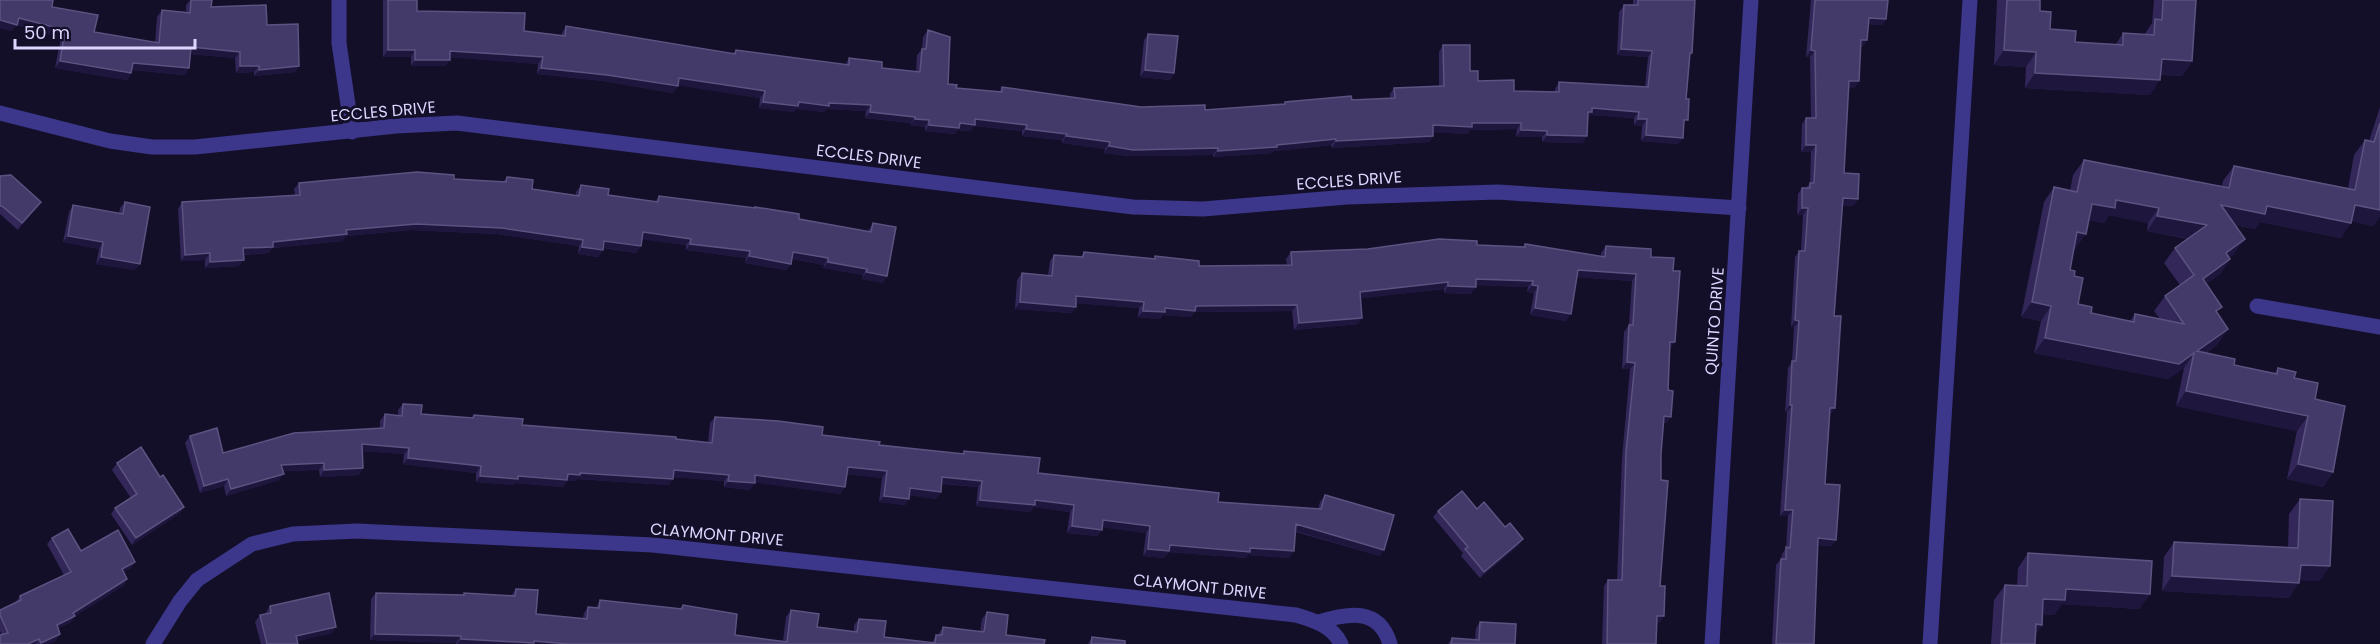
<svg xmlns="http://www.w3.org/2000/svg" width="2380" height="644" font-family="Poppins,sans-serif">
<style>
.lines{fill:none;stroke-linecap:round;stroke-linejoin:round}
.minor{stroke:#3c378b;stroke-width:15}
.wall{fill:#322758;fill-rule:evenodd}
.shaded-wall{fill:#1e163d}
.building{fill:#443a6a;stroke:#5c5381;stroke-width:1.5;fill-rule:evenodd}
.labels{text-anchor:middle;stroke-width:6;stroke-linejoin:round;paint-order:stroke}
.street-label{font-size:16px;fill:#dcd7ff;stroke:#140f29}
</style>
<rect width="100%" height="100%" fill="#140f29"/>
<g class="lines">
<!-- minor -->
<g class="minor">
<path d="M339,0V43L352,132"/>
<path d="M0,113L110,141L152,147H195L396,126L457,123L1133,207L1203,209L1347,197L1498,192L1739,208"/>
<path d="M2257,306L2380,327"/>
<path d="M1319,622C1348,613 1379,607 1390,644"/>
<path d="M153,644L180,601L197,580L252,544L293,534L357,531L653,545L1296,615C1313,620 1333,626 1341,644"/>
<path d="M1712,644L1751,0"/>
<path d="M1930,644L1970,0"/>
</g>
</g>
<!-- wall -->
<g class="wall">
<path d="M190,0H212L211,7L267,25L299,66L295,72L254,76V72L236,73L235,58L190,54L185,75L132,70L131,73L127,80L55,68L61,37L16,25L12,31L0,28L52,7L94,32L155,43L157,17L162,10L186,12V5Z"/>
<path d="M383,0H417V11L524,31L561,36L562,33L566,26L733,54L736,50L845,65L849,58L882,68L916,71L917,55L922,49L923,37L928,30L948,84L956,88L999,92L1002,87L1141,107L1205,110L1284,104L1285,102L1390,98V94L1394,88L1439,86V52L1443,45L1470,71L1478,81L1514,91L1555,92V89L1559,82L1645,87L1648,57L1617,55L1619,12L1624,5H1633V0H1695L1684,126L1678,144L1641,141L1642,126L1634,125V118L1590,115L1588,117L1583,143L1542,142V137H1516L1517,129L1470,130L1467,134L1433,132V136L1429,142L1332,148L1331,145L1274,151L1272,153L1213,157V155L1128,156L1104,153L1105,149L1062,143V140L1022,136V131L974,126L970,131L957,130L955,134L925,131V127L910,125L911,123L865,118L866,111L826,109L824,112L796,109L793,112L759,108L760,98L678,85L673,93L603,81L537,74L538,64L450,57L445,66H411V57H383Z"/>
<path d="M1811,0H1888L1886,19L1882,25L1868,24L1867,40L1863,46H1861L1859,81L1854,88L1848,87L1844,173L1858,199L1853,206L1842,205L1834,316L1830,415L1825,484L1836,540L1831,546L1818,545L1814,644H1772L1776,565L1781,559L1782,554L1786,548L1788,516H1780L1787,412H1785L1788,368L1792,362L1794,327H1791L1795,257L1799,251H1801L1803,215H1797L1798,194L1802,188H1806L1810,183L1811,152H1801L1802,124L1806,118H1811L1810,57H1806Z"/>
<path d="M1997,0H2040V11L2050,29L2075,42L2116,44L2123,33L2144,35L2152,23L2154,0H2196L2192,61L2182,76L2161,75L2150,95L2025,88L2026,67L1994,65Z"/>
<path d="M1148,34L1174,73L1170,80L1140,77L1144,40Z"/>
<path d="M2380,107V216L2373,226L2351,221L2341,238L2260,222L2255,229L2235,225L2234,254L2229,258L2230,259L2220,274L2206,284L2217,314L2218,344L2206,353L2234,365L2274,374L2278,368L2294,378L2315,399L2333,472L2323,487L2287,479L2297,431L2176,406L2184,368L2168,379L2034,353L2041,321L2021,317L2044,202L2054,187L2070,191L2073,175L2084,160L2222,186L2223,181L2234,166L2348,188L2354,155L2365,140L2369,141ZM2109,215L2148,223L2147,231L2188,239L2175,248L2164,263L2180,285L2165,296L2154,311L2160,319L2135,314L2130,321L2091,313L2078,304L2074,276L2070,270L2074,249H2075L2089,220L2104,223Z"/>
<path d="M0,176L36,208L18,230L0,214Z"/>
<path d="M507,177L532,189L576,195V192L581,185L608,195L655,202L659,196L754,208L755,207L799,219L868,231L873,223L883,283L862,279L863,275L823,268L824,265L792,259L791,264L786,270L745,263L746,258L686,250V245L642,239L636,253L603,248V250L598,257L578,254L579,246L497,234L411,230L346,236L342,241L272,248L269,253L244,255L239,266L205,268V260L181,261L178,209L182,202L295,195L294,189L299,183L454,179L503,182Z"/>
<path d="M125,202L135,270L96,264L99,249L63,242L69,212L73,205L119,214L120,208Z"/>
<path d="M1525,244L1601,256V253L1606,246L1651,257L1673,271L1667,423H1664L1661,454L1660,586L1664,616L1659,623H1657L1656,644H1602L1604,586L1608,580H1617L1622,458L1630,369H1622L1624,332L1629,325L1632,281L1577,277L1566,321L1530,315L1534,293L1527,292L1528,287L1476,285L1471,294L1444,293V289L1361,298L1358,324L1294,330L1292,311L1194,312L1191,317L1163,315L1160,319L1138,317L1139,308L1076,303V307L1071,313L1015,309L1017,280L1022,273L1048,275L1050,261L1054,255L1081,257L1084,252L1154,258L1155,256L1199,266L1287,265L1286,259L1291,252L1477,245L1523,247Z"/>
<path d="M403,404L421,414L472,418L474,415L522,425L708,443L710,423L715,417L879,445L962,454L964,451L1038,473L1218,502L1318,509L1320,502L1325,495L1380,556L1296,532L1290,558L1248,555L1246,558L1169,552L1164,558L1143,556L1146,533L1102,527V530L1097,536L1067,533L1070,512L1034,507L1030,512L976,506L978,487L942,484L941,492L936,499L910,495L905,505L879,502L882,478L847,474L845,487L840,494L755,482L750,490L724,487V481L673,477L669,485L577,479L576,481H567L563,487L515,483L514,485L476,482V473L403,464L404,454L362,451L359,475L320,477L319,470L283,471L279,480L226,496L224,486L200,493L185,443L190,436L223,453L380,429V421L385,414L398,416V410Z"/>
<path d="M117,463L184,507L180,513L132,545L111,514L115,508L131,498L112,470Z"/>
<path d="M2300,499L2330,566L2319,581L2300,580L2289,598L2162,591L2164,557L2174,542L2288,547L2289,514Z"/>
<path d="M1477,509L1519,545L1480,578L1461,556L1463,553L1433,517L1438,511Z"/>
<path d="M52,538L81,551L135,562L131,568L123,572L127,579L123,586L75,616L70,623L58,628L60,634L55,641L48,644H0L2,635L0,631V610L15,603L20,596L64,575L47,544Z"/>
<path d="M2028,553L2150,594L2139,609L2062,604L2054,615L2043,614L2042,625L2035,635V644H1991L1994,600L2005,585L2017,586L2018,568Z"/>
<path d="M516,589L536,614L583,618L584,613L588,607L596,608L600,600L679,609L683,605L735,635L783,641L786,617L791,610L817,627L854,632V625L859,619L884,637L932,643L936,635H938L943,627L980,632L982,619L987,612L1006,635L1044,644H456V643L370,640L371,599L376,593L462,595L464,593L511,596Z"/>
<path d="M270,606L332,633L297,641L298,644H261L255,622L260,615L265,614Z"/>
<path d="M1480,622L1515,644H1448L1452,638L1475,640L1476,628Z"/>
<path d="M1092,637L1125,644H1088Z"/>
</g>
<!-- shaded-wall -->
<g class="shaded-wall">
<path d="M19,18L65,30L61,37L16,25L12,31L0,28V20Z"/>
<path d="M1869,18L1886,19L1882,25L1864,24Z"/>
<path d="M1861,40H1867L1863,46H1857Z"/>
<path d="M191,47L240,52L235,58L186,54Z"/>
<path d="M1621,49L1652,51L1648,57L1617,55Z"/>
<path d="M388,50H415L411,57H383Z"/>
<path d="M1811,50L1815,51L1810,57H1806Z"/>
<path d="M2004,50L2036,52L2026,67L1994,65Z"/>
<path d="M450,51L543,57L538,64L445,57Z"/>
<path d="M2162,59L2192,61L2182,76L2151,74Z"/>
<path d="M415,60H450L445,66H411Z"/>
<path d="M60,61L131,73L127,80L55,68Z"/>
<path d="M133,63L189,68L185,75L129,70Z"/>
<path d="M240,66H259L254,72L236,73Z"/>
<path d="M299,66L295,72L254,76L259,70Z"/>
<path d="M541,68L607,75L678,86L673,93L603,81L537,74Z"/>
<path d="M1145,70L1174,73L1170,80L1140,77Z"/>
<path d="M2035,73L2160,80L2150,95L2025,88Z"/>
<path d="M679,78L765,91L760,98L675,85Z"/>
<path d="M1849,81H1859L1854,88L1844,87Z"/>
<path d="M763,102L829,103L871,105L866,111L826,109L824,112L796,109L793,112L759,108Z"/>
<path d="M1592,108L1639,112L1634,118L1590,115L1587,118L1588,112Z"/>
<path d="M870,112L915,117L911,123L865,118Z"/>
<path d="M915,119L929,120L925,127L910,125Z"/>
<path d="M975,119L1027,125L1022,131L974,126L970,131L957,130L955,134L925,131L929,125L960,123Z"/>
<path d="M1638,119H1647L1642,126L1634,125Z"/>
<path d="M1472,123H1521L1517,129L1470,130L1467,134L1428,132L1433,125Z"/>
<path d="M1026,129L1067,134L1062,140L1022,136Z"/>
<path d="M1521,130L1547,131L1542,137H1516Z"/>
<path d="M1547,135L1587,136L1583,143L1542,142Z"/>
<path d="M1646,135L1683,138L1678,144L1641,141Z"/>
<path d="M1066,136L1110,142L1105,149L1062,143Z"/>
<path d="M1433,136L1429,142L1332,148L1336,141Z"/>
<path d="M1336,139L1331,145L1274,151L1272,153L1213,157L1218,151Z"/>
<path d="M1806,145H1816L1811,152H1801Z"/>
<path d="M1109,146L1218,148L1213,155L1128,156L1104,153Z"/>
<path d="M1843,198L1858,199L1853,206L1838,205Z"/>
<path d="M2116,200L2159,208L2148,223L2109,215L2104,223L2082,219L2092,204Z"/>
<path d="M41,202L36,208L18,230L22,223Z"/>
<path d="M2221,205L2267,206L2351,223L2341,238L2260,222L2255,229L2211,220Z"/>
<path d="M2355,205L2380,210V216L2373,226L2344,220Z"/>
<path d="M1802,208H1808L1803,215H1797Z"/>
<path d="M2157,216L2207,225L2197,240L2147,231Z"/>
<path d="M416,224L502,228L583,240L579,246L497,234L411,230L346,236L342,241L272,248L269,253L239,255L243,248L273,242L346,230Z"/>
<path d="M643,232L691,239L686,245L638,239Z"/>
<path d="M2077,232L2086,234L2075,249L2067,247Z"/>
<path d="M68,236L103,242L99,249L63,242Z"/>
<path d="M2245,239L2234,254L2215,268L2226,253Z"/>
<path d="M604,241L641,246L636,253L600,247Z"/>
<path d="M690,244L750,251L746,258L686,250Z"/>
<path d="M582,247L603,250L598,257L578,254Z"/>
<path d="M793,252L828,258L824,265L788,258Z"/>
<path d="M210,253L205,260L181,261L185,255Z"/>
<path d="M749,256L791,264L786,270L745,263Z"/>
<path d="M101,257L140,264L135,270L96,264Z"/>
<path d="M2230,259L2220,274L2192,294L2203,279Z"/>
<path d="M244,260L239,266L205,268L210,262Z"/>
<path d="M828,262L867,269L863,275L823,268Z"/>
<path d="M1578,270L1636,274L1632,281L1573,277Z"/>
<path d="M866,272L887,276L883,283L862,279Z"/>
<path d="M1476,279L1533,281L1528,287L1472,285Z"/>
<path d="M1448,282L1444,289L1356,299L1360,292Z"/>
<path d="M1532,285L1538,286L1534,293L1527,292Z"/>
<path d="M1448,286L1476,287L1471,294L1444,293Z"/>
<path d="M1076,296L1144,302L1139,308L1072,303Z"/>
<path d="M1020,302L1076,307L1071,313L1015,309Z"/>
<path d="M2032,302L2051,306L2041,321L2021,317Z"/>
<path d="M1297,305L1292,311L1194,312L1191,317L1163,315L1160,319L1138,317L1143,311L1196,306Z"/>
<path d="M1535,308L1571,314L1566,321L1530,315Z"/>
<path d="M1362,318L1358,324L1294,330L1299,323Z"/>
<path d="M1795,320L1799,321L1794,327H1791Z"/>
<path d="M2228,329L2218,344L2192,362L2197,351Z"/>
<path d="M2045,338L2194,353L2184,368L2168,379L2034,353Z"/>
<path d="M1670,342H1675L1670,349L1665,348Z"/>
<path d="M1627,362L1635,363L1630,369H1622Z"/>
<path d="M2186,391L2308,416L2297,431L2176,406Z"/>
<path d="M1790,405H1792L1787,412H1785Z"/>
<path d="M1830,408H1835L1830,415L1826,414Z"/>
<path d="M1664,416L1671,417L1667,423L1660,422Z"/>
<path d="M362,444L409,448L404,454L357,451Z"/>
<path d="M408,458L481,466L476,473L403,464Z"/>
<path d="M324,463L319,470L277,471L281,465Z"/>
<path d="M2298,464L2333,472L2323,487L2287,479Z"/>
<path d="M848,467L887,471L882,478L843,474Z"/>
<path d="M363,468L359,475L320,477L324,470Z"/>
<path d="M674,470L729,475L724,481L669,477Z"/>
<path d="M580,473L673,479L669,485L577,479L576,481H567L563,487L515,483L514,485L476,482L480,476H518Z"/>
<path d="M284,474L279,480L226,496L231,489Z"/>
<path d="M755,475L845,487L840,494L751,482Z"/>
<path d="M942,477L982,481L978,487L938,483Z"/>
<path d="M228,479L224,486L200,493L204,486Z"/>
<path d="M728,481L755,483L750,490L724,487Z"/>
<path d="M910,488L941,492L936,499L906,495Z"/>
<path d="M884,496L909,499L905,505L879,502Z"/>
<path d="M980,500H1035L1074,505L1070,512L1034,507L1030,512L976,506Z"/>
<path d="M184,507L180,513L132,545L136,538Z"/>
<path d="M1785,510H1793L1788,516H1780Z"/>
<path d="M1103,520L1150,526L1146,533L1098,527Z"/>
<path d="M1296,524L1384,550L1380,556L1292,530Z"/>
<path d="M1072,526L1102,530L1097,536L1067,533Z"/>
<path d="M1818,538L1836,540L1831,546L1814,545Z"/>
<path d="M1523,539L1519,545L1480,578L1484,572Z"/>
<path d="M1170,545L1250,548L1294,551L1290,558L1248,555L1246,558L1169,552L1164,558L1143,556L1148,549Z"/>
<path d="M135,562L131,568L117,576L122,569Z"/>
<path d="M2301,565L2330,566L2319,581L2290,580Z"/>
<path d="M2172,576L2299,583L2289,598L2162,591Z"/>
<path d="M127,579L123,586L72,618L75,616L70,623L52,631L57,625L73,613Z"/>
<path d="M2066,589L2150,594L2139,609L2062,604L2054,615L2033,614L2043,599Z"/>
<path d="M1657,616H1664L1659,623H1652Z"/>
<path d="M2036,624L2042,625L2032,640Z"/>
<path d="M336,627L332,633L291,643L296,636Z"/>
<path d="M60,634L55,641L48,644H40Z"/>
<path d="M375,634L461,636L456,643L370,640Z"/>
<path d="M39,639L36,644H28Z"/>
<path d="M461,639L534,641L568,644H457Z"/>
</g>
<!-- building -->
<g class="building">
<path d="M0,0H53L52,7L98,15L94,32L159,43L162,10L190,13L191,0H212L211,7L266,5L267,25L298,24L299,66L259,70V66H240V52L191,47L189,68L133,63L131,73L60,61L65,30L19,18L17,25L0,20Z"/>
<path d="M388,0H417V11L525,13L524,31L565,36L566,26L735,54L736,50L849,65V58L882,62V68L920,72L922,49H926L928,30L950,37L948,84L957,85L956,88L1002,92V87L1141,107L1205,105V110L1285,104V102L1351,96L1352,100L1395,98L1394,88L1444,86L1443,45H1470V71H1478V81L1514,80V91L1559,92V82L1648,87L1652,51L1621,49L1624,5H1638V0H1695L1692,53H1690L1686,99H1689L1688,120H1684L1683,138L1646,135L1647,119H1638L1639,112L1592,108V112H1588L1587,136L1547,135V131L1521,130V123H1472V127L1433,125V136L1336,141V139L1277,145V147L1218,151V148L1133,150L1109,146L1110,142L1066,136L1067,134L1026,129L1027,125L975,119V125L960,123L959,128L929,125V120L915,119V117L870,112L871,105L829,103V106L799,102L798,106L763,102L765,91L679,78L678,86L607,75L541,68L543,57L450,51V60H415V50H388Z"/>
<path d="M1815,0H1888L1886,19L1869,18L1867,40H1861L1859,81H1849L1844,173L1859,174L1858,199L1843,198L1834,316H1841L1835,408H1830L1825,484L1840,485L1836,540L1818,538L1814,644H1776L1781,559H1786V547L1790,548L1793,510H1785L1792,405H1790L1792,361H1796L1799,321L1795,320L1799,251H1805L1808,208H1802V188H1810V183H1814L1816,145H1806V118H1816L1815,51L1811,50Z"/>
<path d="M2007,0H2040V11L2051,12L2050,29L2076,31L2075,42L2123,45V33L2154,35L2155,19L2162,20L2163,0H2196L2192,61L2162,59L2160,80L2035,73L2036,52L2004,50Z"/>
<path d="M1148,34L1178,36L1174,73L1145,70Z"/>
<path d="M2380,123V210L2355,205L2351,223L2267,206L2265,214L2221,205L2245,239L2226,253L2230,259L2203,279L2222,307L2216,311L2228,329L2197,351L2235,359L2234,365L2277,374L2278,368L2296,372L2294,378L2318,383L2315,399L2345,406L2333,472L2298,464L2308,416L2186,391L2194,353L2179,364L2045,338L2051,306L2032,302L2054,187L2077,192L2084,160L2229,188L2234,166L2355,190L2365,140L2374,142ZM2116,200L2159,208L2157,216L2207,225L2175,248L2194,275L2165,296L2184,324L2135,314L2134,322L2091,313L2092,307L2078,304L2083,278L2074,276L2075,271L2070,270L2077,232L2086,234L2092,204L2115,208Z"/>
<path d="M417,172L454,175V179L506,182L507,177L533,180L532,189L579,196L581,185L609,189L608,195L658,202L659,196L755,208V207L799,214V219L871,232L873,223L896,227L887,276L866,272L867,269L828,262V258L793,252L791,264L749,256L750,251L690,244L691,239L643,232L641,246L604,241L603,250L582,247L583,240L502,228L416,224L346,230L347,234L273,242V247L243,248L244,260L210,262V253L185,255L182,202L300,195L299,183Z"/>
<path d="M11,175L41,202L22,223L2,206H0V176Z"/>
<path d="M125,202L150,207L140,264L101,257L103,242L68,236L73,205L123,214Z"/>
<path d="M1439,239L1477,241V245L1525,247V244L1605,257L1606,246L1651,249V257L1674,258L1673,271H1680L1675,342H1670L1668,390L1673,391L1671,417L1664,416L1661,454V480L1668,481L1660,586H1665L1664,616H1657L1656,644H1607L1608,580H1622L1626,452L1635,363L1627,362L1629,325H1633L1636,274L1578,270L1571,314L1535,308L1538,286L1532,285L1533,281L1476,279V287L1448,286V282L1360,292L1362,318L1299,323L1297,305L1196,306L1195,311L1165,308V312L1143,311L1144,302L1076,296V307L1020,302L1022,273L1052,276L1054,255L1083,257L1084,252L1155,259V256L1199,261V266L1292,265L1291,252L1368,249Z"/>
<path d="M403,404L422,405L421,414L473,418L474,415L523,419L522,425L676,437V439L712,443L715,417L778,421L823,427L822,435L880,442L879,445L964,454V451L1040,458L1038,473L1219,493L1218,502L1321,509L1325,495L1394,515L1384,550L1296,524L1294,551L1250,548V552L1170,545L1169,551L1148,549L1150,526L1103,520L1102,530L1072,526L1074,505L1035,500V505L980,500L982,481L942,477L941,492L910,488L909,499L884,496L887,471L848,467L845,487L755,475V483L728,481L729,475L674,470L673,479L580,473V475L568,474L567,480L518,476V479L480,476L481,466L408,458L409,448L362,444L363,468L324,470V463L281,465L284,474L231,489L228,479L204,486L190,436L217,428L223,453L294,433L384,428L385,414L402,416Z"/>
<path d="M141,447L160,477L163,475L184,507L136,538L115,508L137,494L117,463Z"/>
<path d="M1462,491L1477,509L1484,502L1505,527L1510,523L1523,539L1484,572L1465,549L1468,547L1438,511Z"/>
<path d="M2300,499L2333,501L2330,566L2301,565L2299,583L2172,576L2174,542L2298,548Z"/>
<path d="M68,529L81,551L118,530L135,562L122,569L127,579L73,613L75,616L57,625L60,634L41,643L39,639L28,644H0V635L8,633L0,615V610L21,600L20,596L71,572L52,538Z"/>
<path d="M2028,553L2152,561L2150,594L2066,589L2065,600L2043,599L2042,625L2036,624L2035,644H2001L2005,585L2027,586Z"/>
<path d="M516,589L538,590L536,614L587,619L588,607L599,608L600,600L682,609L683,605L737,614L735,635L787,642L791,610L819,614L817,627L857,632L859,619L886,621L884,637L935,643L936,635H942L943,627L984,632L987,612L1008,615L1006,635L1045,640L1044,644H568L534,641V643L461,639V636L375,634L376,593L464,595V593L515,596Z"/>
<path d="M329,593L336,627L296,636L298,644H267L260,615L271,613L270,606Z"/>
<path d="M1480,622L1516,624L1515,644H1451L1452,638L1479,640Z"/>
<path d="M1092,637L1125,641V644H1091Z"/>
</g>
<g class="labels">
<!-- street labels -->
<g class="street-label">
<text transform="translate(383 111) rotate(-5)" y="6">ECCLES DRIVE</text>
<text transform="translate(869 156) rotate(7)" y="6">ECCLES DRIVE</text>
<text transform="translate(1349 180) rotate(-4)" y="6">ECCLES DRIVE</text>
<text transform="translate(1714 321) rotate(-86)" y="6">QUINTO DRIVE</text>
<text transform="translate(717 534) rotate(5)" y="6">CLAYMONT DRIVE</text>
<text transform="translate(1200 586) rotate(6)" y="6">CLAYMONT DRIVE</text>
</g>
</g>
<!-- scale -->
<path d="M15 39v9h180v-9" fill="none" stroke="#dcd7ff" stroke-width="3"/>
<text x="24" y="39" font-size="18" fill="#dcd7ff" stroke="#140f29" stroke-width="4.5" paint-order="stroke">50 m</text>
</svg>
